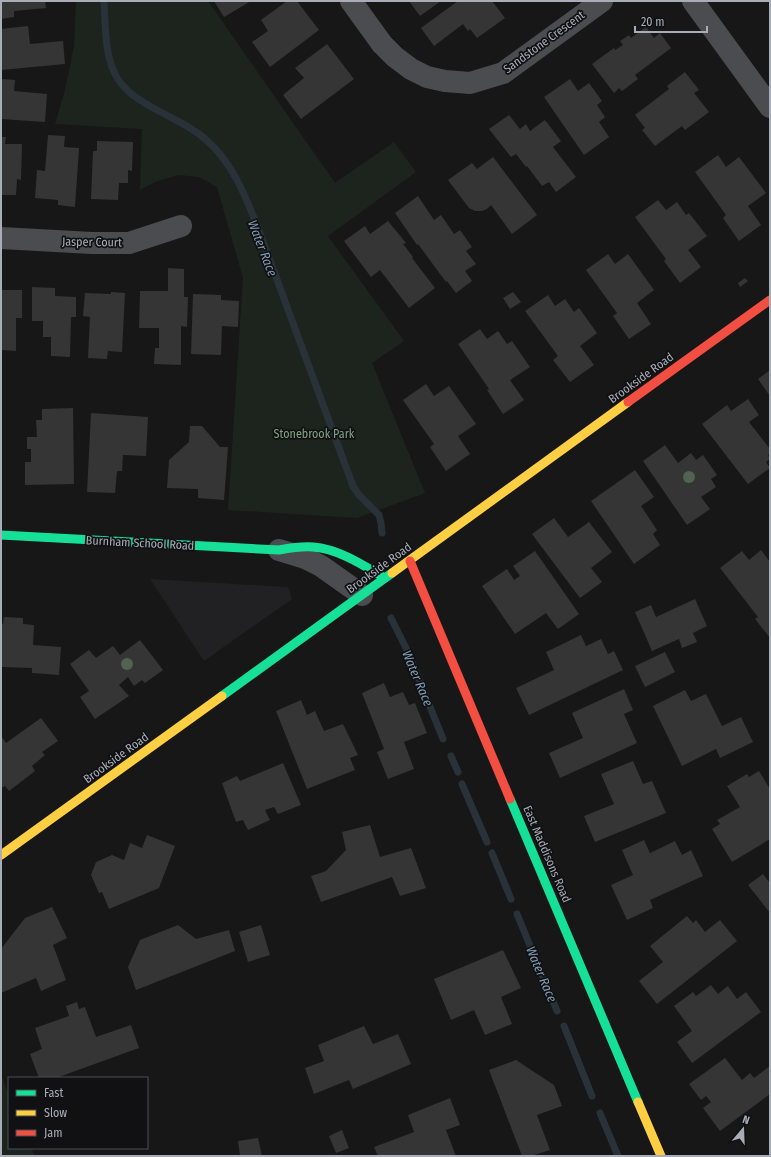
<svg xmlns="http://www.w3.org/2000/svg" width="771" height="1157" font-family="'Fira Sans Condensed',sans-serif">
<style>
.built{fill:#212123}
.green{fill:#1d241e}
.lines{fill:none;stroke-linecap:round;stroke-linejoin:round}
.stream{stroke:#2a3239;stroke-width:7}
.building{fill:#353536}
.street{stroke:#4b4c50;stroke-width:22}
.fast{stroke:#16e098;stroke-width:9}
.slow{stroke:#ffcf43;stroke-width:9}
.jam{stroke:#f24e42;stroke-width:9}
.tree{fill:#506451}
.labels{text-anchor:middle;stroke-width:3.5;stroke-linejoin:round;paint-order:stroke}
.street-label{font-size:12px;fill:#a8adb8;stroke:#111113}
.park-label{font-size:12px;fill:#7fa381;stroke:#111113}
.water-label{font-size:13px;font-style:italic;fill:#7f9bb3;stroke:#111113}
</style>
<rect width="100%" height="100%" fill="#171717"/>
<!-- built -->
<path class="built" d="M150,579L288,587L292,599L204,661Z"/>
<!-- green -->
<g class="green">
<path d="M76,1H208L335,183L394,142L416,172L328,236L404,341L372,363L425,493L357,518L228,510L243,278L217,187L199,177L178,175L155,182L140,190L142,129L55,124L65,90L74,46Z"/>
<path d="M1,1075L9,1095V1148H31L35,1156H1Z"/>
</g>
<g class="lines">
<!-- stream -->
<g class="stream">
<path d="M104,1C106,31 103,68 127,90C135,98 146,104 157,110C173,119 190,126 204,138C232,161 245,195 258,228L353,486L359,495L379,515L381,523L382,533"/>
<path d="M391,618L408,652L443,739"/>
<path d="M451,756L458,772"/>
<path d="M462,784L487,842"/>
<path d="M492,853L511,899"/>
<path d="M517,914L557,1011"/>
<path d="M564,1026L592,1096"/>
<path d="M600,1113L618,1156"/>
</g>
</g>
<!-- building -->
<g class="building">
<path d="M1,1H45L46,8L14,11V17L1,19Z"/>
<path d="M214,1H251L224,17Z"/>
<path d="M287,1H297L319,30L270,67L252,42L268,31L261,20Z"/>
<path d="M409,1H441L420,16Z"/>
<path d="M458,1H492L505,18L477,38L470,29L468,31L463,24L434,46L421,28Z"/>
<path d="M28,26L30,44L63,41L65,64L1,70V29Z"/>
<path d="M646,27L654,38L660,33L671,48L635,75L638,79L622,91L619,88L614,93L592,64L614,48L615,50L623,45L620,41L629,35L631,38Z"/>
<path d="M327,44L354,79L301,119L283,95L304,78L295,68Z"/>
<path d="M685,72L699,90L694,93L709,112L685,130L682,126L655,146L642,130L645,128L635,115L669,89L667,86Z"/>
<path d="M1,79L15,80L14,91L47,94L45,122L1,119Z"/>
<path d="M570,79L578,91L589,83L602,101L597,105L605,117L599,122L609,137L584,155L544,97Z"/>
<path d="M509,115L520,129L526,124L530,131L545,120L561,141L553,147L576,177L556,192L549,182L542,186L527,166L526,167L516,154L511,157L489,129Z"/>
<path d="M48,135L65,136L64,147L79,148L75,207L58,205V200L35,198L37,170L45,171Z"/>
<path d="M1,137H6L5,144H22L21,180L17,179L16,195H1Z"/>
<path d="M97,141L133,142L132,171L128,170V183H119L118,200L91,199L93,151H97Z"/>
<path d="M718,155L726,167L739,157L766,193L748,206L761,225L739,241L723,218L726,215L695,172Z"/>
<path d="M493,157L537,215L512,234L491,205L487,209L482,211H475L469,208L448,180L472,163L477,169Z"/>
<path d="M418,196L434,220L441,215L454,234L460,230L472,247L466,251L476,264L465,271L472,281L456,293L447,281L446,282L418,244L417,245L395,213Z"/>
<path d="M658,200L666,210L677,202L686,215L689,213L707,236L688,250L701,267L680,283L664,261L666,259L635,217Z"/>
<path d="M388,221L406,243L403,244L413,257L412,258L435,288L409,308L380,270L371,277L344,241L365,226L370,234Z"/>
<path d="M608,254L615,264L628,254L654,290L637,303L651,324L629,339L613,316L617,313L586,270Z"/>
<path d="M168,268L184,269V297H188L187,327L181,326V365L154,364L155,348H159V328H139L140,291H168Z"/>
<path d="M745,278L748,281L740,287L738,283Z"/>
<path d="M32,287L55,288V296L76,297V317H71L70,357L51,356V337H43V321H32Z"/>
<path d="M1,290H22V318H16V351L1,350Z"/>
<path d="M111,292L125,293L122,352L108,351L107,359L88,358L90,317L83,316L85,293L111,294Z"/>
<path d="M513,292L521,302L510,309L503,298Z"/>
<path d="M193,294L221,295V300L239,301L238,327L222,326L221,355L191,354Z"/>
<path d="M548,295L555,306L565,299L574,312L579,308L597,333L580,346L594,365L570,382L553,360L558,356L525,311Z"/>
<path d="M480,329L487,339L498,331L507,344L512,341L530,367L510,380L524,400L503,414L487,390L489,389L458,344Z"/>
<path d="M770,370V396L758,379Z"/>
<path d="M426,384L434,396L449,386L476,424L458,436L470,454L446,471L430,447L434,444L403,400Z"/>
<path d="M748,399L759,415L749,422L770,449V453L768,455L770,459L766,462L770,468L748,484L702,424L727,405L731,411Z"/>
<path d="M73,408L74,484L25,485V462H31V449H27V437H37L36,420H42V409Z"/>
<path d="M91,413L148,417L146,456L123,455L122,471H117L115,493L87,492Z"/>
<path d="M190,426H202L220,447H228L224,500L198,498V489L167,488L169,460L189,442Z"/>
<path d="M665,445L678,463L691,453L696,460L703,455L717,475L711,479L716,487L701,497L710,509L687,525L643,461Z"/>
<path d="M635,470L654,497L641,506L657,530L653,534L660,545L634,564L591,501Z"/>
<path d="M554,518L568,537L589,522L612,552L591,568L602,582L580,598L532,534Z"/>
<path d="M761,550L770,562V638L755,619L758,617L720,568L742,551L749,560Z"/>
<path d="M535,551L579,614L558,629L546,613L515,634L482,586L507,569L514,580L520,576L513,566Z"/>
<path d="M695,599L707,626L693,633L697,642L682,648L679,639L652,651L635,612L651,605L656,617Z"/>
<path d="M4,617L23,618V624L34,625L33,645L61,647L59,675L32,673V668L1,667V623L3,624Z"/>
<path d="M581,635L586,646L601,639L608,654L614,651L623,670L529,715L516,688L554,670L546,652Z"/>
<path d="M140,640L163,670L145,683L142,680L134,686L128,677L119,685L129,696L95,719L80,697L89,691L70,664L89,650L96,658L113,646L120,655Z"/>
<path d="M665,652L675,672L645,687L635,666Z"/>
<path d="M384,683L390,697L403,692L409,705L415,703L427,733L404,742L414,769L388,779L377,752L384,749L362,693Z"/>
<path d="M624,689L633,710L624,714L637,743L560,778L549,753L583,738L572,713Z"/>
<path d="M685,690L691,701L706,694L722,726L741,717L753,742L720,758L716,749L682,766L653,706Z"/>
<path d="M301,700L307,715L315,711L324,731L343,724L358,755L350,758L355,770L307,789L276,711Z"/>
<path d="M41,718L58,741L42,752L45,755L32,766L35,771L9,791L5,786L1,788V736L6,743Z"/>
<path d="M633,761L643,784L652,781L666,813L595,842L584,816L614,804L601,774Z"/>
<path d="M283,763L301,805L278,814L274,807L265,810L270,820L248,830L243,820L236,822L222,783L237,776L240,781Z"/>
<path d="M759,771L770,789V839L732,862L712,829L720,824L717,820L740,807L727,786L747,774L749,777Z"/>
<path d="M370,825L380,857L411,848L426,888L400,896L392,877L321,902L311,876L326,871L346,850L342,832Z"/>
<path d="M147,835L175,846L159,888L109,909L102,892L99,893L91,875L96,862L112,855L124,860L130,843L142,848Z"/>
<path d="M644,840L650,853L675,841L682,855L691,850L703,876L650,900L653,908L627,920L611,885L633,875L622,850Z"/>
<path d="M763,874L769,882L770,881V913L748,885Z"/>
<path d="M52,907L67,938L53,945L66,980L41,991L36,978L1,993V949L25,918Z"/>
<path d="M687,916L693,923L696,920L705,932L720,920L737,941L657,1004L639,981L663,962L650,946Z"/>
<path d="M178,925L196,939L229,930L235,951L136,990L128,967L140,940Z"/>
<path d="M261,925L270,955L248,962L239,932Z"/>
<path d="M503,950L521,988L501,997L512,1024L485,1035L474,1010L451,1020L434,979Z"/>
<path d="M711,985L718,994L728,986L737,999L746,992L761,1012L692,1063L677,1042L692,1031L674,1006L693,992L696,996Z"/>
<path d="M77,1002L79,1009L85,1007L96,1037L131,1025L139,1048L56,1078H39L30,1054L42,1049L35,1028L69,1016L66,1006Z"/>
<path d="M364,1026L373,1044L398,1034L411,1064L353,1089L349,1080L314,1094L305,1068L324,1061L318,1045Z"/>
<path d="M725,1058L742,1080L750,1073L754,1078L770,1066V1094L720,1131L703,1108L711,1102L706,1096L701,1100L689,1084Z"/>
<path d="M516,1060L554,1085L562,1106L537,1115L550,1150L531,1156H522L489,1070Z"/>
<path d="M450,1098L460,1125L446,1130L456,1156H378L374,1147L414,1132L408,1115Z"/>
<path d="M342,1130L349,1148L336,1153L329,1136Z"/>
<path d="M258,1138L262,1156H240L238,1141Z"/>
</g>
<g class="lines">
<!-- street -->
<g class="street">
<path d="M351,1L382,44L395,57L411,69L427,77L445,81L470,83L503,73L602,1"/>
<path d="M693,1L770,107"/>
<path d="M1,238L92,243H129L181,226"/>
<path d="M279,550L305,558L321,566L362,595"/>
</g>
<!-- fast -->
<g class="fast">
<path d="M1,535L279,550C290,548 302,546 313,547C339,549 363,565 385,578"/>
<path d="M222,696L392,573"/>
<path d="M510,799L638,1102"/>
</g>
<!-- slow -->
<g class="slow">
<path d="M392,573L628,402"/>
<path d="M1,855L222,696"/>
<path d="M638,1102L661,1156"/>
</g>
<!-- jam -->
<g class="jam">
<path d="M628,402L770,300"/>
<path d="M410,561L510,799"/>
</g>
</g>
<!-- trees -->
<g class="tree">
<circle cx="689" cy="477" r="6"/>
<circle cx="127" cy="664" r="6"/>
</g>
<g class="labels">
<!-- street labels -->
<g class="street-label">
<text transform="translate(544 42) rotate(-36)" y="4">Sandstone Crescent</text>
<text transform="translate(92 242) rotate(1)" y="4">Jasper Court</text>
<text transform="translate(641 378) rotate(-36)" y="4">Brookside Road</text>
<text transform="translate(140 543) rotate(3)" y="4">Burnham School Road</text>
<text transform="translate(379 568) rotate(-36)" y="4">Brookside Road</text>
<text transform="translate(116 758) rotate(-36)" y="4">Brookside Road</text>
<text transform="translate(547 854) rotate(67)" y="4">East Maddisons Road</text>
</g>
<!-- park labels -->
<g class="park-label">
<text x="314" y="438">Stonebrook Park</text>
</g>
<!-- water labels -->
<g class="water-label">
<text transform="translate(263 248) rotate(69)" y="5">Water Race</text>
<text transform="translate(418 678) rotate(67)" y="5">Water Race</text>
<text transform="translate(542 974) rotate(67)" y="5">Water Race</text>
</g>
</g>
<!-- border -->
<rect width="771" height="1157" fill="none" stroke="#a8adb8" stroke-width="4"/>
<!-- legend -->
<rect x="8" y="1077" width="140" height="72" fill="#111113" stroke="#4d4f55"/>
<rect x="16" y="1090" width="20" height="6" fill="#16e098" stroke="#4d4f55"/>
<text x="44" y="1097" font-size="12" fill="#a8adb8">Fast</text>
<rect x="16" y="1110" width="20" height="6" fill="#ffcf43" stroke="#4d4f55"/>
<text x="44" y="1117" font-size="12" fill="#a8adb8">Slow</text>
<rect x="16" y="1130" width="20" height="6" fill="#f24e42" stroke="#4d4f55"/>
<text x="44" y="1137" font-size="12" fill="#a8adb8">Jam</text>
<!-- north arrow -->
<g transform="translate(743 1129) rotate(19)" stroke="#111113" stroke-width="3" paint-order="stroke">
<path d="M0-3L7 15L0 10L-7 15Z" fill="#a8adb8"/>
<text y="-6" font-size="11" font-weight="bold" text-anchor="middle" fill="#a8adb8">N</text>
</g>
<!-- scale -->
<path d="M635 26v6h72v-6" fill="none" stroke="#a8adb8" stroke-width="2"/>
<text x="641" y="26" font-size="12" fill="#a8adb8" stroke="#111113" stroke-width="3" paint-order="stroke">20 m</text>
</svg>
